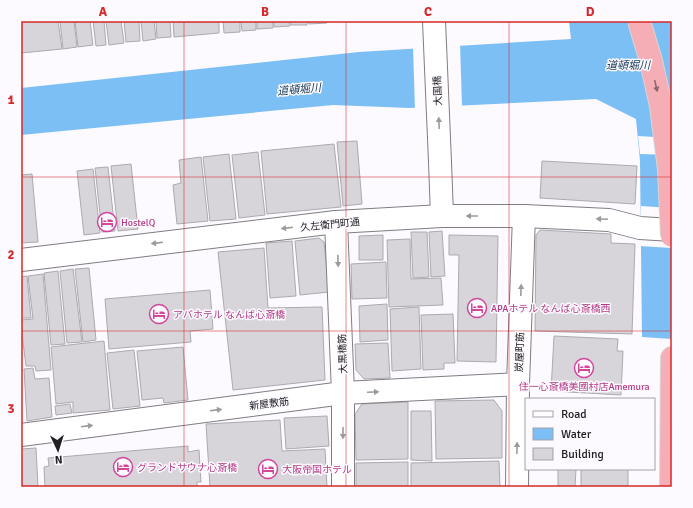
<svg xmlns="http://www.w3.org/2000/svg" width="693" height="508" font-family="Signika,'Noto Sans JP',sans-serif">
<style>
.water{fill:#7bbff4}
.pier{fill:#fcf9ff}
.building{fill:#d7d4da;stroke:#acaaaf}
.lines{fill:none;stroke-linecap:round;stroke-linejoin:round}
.minor-casing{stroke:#807d82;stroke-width:24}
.motorway-casing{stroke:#d7d7d7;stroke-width:24}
.minor{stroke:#fff;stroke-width:22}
.motorway{stroke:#f6aeb6;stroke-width:22}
.motorway-bridge-casing{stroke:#d7d7d7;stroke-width:24;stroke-linecap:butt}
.motorway-bridge{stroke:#f6aeb6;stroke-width:22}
.oneway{fill:#8c676c}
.oneway2{fill:#9b9b9c}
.grid{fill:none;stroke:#d62828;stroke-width:1;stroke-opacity:0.55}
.labels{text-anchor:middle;stroke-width:3;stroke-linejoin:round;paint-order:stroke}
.street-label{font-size:10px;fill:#212022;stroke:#fcf9ff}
.hotel-label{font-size:10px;fill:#b23c85;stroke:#fcf9ff;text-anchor:start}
.water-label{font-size:11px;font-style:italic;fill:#173c57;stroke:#fcf9ff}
.neatline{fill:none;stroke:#d62828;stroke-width:1.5}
.grid-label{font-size:13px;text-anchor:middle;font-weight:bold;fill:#d62828}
</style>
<rect width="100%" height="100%" fill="#fcf9ff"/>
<!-- water -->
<path class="water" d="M569,21H672V339L642,337L640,161L636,119L596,99L410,108L333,105L21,135V88L359,52L571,39Z"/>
<!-- pier -->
<g class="pier">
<path d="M460,43L462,107L415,110L413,47Z"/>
<path d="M638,136L672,138V155L640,154Z"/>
<path d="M641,206L672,208V248L639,246Z"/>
</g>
<!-- building -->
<g class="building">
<path d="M21,21H58L62,49L21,53Z"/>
<path d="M60,21H74L77,47L63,49Z"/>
<path d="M75,21H90L93,45L78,47Z"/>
<path d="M93,21H104L106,45L96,46Z"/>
<path d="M106,21H121L124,43L109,45Z"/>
<path d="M124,21H139L140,41L126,42Z"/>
<path d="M141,21H154L156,39L143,41Z"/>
<path d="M156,21H170L171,37L157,38Z"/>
<path d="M173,21H219V33L174,37Z"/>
<path d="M223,21H240V32L224,33Z"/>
<path d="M241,21H256V30L242,31Z"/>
<path d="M257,21H273V28L257,29Z"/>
<path d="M274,21H289L290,26L274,27Z"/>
<rect x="291" y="21" width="16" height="4"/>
<path d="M308,21H327V23L309,24Z"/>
<path d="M357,141L362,204L343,206L337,142Z"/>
<path d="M334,144L341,207L267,214L261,151Z"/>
<path d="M258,152L265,215L239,218L232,155Z"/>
<path d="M229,154L236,219L210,221L203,157Z"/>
<path d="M201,157L208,221L177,224L173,185L181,183L179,160Z"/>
<path d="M542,161L637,166L635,204L540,198Z"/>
<path d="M131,164L138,229L118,231L111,166Z"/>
<path d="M108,167L115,231L102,232L95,168Z"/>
<path d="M93,169L100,233L84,235L77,171Z"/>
<path d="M32,174L38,242L21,243V175Z"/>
<path d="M540,230L611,234V243L635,244L632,334L535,331L536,235Z"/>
<path d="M442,231L445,276L431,277L429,232Z"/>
<path d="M411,232H427L429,277L413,278Z"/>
<path d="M383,235V260H359V236Z"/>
<path d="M449,235L498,236L496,362L457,361L459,255H449Z"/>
<path d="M319,238L324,242L329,292L300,295L295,241Z"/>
<path d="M410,239L411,279L441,278L443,305L389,307L387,240Z"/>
<path d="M292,241L296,296L270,298L266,243Z"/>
<path d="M264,248L268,308L322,307L325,380L233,390L218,252Z"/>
<path d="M386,262L387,298L352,299L351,264Z"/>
<path d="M89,268L96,340L83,342L75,269Z"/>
<path d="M73,269L82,342L67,343L60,271Z"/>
<path d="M58,271L65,344L51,345L44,273Z"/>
<path d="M43,274L51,370L36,371L35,366H26L21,326V320L33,319L28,276Z"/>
<path d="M27,276L31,318H21V277Z"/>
<path d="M210,290L213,329L190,331L191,342L109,349L105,299Z"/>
<path d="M387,304L388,340L360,342L359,306Z"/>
<path d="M419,307L421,369L392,371L390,309Z"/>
<path d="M453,314L455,363H444V369L423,370L421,315Z"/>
<path d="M554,336L618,339L617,351H623L621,395L551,391Z"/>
<path d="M104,341L110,410L73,413V402L56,404L51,347Z"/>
<path d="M388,343L390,378L364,379L356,370L355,344Z"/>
<path d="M183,347L188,400L164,403L163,398L142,400L137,351Z"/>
<path d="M134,350L140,406L113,409L107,353Z"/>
<path d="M33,368L35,379L49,378L52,417L27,421L24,369Z"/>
<path d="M494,400L502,411V458L436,459L435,401Z"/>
<path d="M408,402V459L356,460L355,414L362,404Z"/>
<path d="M70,404L72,413L56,415L55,406Z"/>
<path d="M411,411H431L432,461L411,460Z"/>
<path d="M327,416L329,446L286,449L284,418Z"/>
<path d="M280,420L282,451L325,449L327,487H210L206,424Z"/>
<path d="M188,446V452L199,450L201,482H197V487H45L44,467L49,466L48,458Z"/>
<path d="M36,448L38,487H21V449Z"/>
<path d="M499,461L500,487H411V463Z"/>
<path d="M408,462V487H356V463Z"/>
<path d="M558,469H576L575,487H558Z"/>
<rect x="581" y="469" width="47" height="18"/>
</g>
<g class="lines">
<defs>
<g id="minor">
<path d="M434,21L440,162L442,216"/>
<path d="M336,222L343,393V487"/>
<path d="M21,260L336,222L442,216H524L609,220L640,228L672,230"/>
<path d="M21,435L343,393L518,384"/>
<path d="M517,487L518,384L524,216"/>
</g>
<path id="motorway" d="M671,487L672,358"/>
</defs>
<!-- minor casing -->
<use href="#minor" class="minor-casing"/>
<!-- motorway casing -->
<use href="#motorway" class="motorway-casing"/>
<!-- minor -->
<use href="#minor" class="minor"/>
<!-- motorway -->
<use href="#motorway" class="motorway"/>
<defs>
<path id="motorway-bridge" d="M639,21L651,61L661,106L669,169L672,236"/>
</defs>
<!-- motorway-bridge casing -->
<use href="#motorway-bridge" class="motorway-bridge-casing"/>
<!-- motorway-bridge -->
<use href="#motorway-bridge" class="motorway-bridge"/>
</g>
<!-- one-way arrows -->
<defs><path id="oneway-solid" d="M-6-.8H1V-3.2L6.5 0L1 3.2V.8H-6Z"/></defs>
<use class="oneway" href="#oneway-solid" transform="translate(656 86) rotate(77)"/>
<g class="oneway2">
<use href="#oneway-solid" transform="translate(439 123) rotate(-92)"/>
<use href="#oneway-solid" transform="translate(472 216) rotate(-180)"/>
<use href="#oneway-solid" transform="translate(602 219) rotate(-178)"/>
<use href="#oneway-solid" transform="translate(287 228) rotate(173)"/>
<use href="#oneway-solid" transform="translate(157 243) rotate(173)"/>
<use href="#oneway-solid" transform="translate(338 261) rotate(88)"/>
<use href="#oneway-solid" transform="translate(521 290) rotate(-88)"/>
<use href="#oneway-solid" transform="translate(373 392) rotate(-3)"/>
<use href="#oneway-solid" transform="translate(216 410) rotate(-7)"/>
<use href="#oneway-solid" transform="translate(87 426) rotate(-7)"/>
<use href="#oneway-solid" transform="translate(343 433) rotate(90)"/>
<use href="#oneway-solid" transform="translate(517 448) rotate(-89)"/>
</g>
<!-- grid -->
<path class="grid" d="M184,21V487M346,21V487M509,21V487M21,177H672M21,331H672"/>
<!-- icons -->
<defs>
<symbol id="hotel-ring" viewBox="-11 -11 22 22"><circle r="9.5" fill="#fcf9ff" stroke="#d1479c" stroke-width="1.5"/><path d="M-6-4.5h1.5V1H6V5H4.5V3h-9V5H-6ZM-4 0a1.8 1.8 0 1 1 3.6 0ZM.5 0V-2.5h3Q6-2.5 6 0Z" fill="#d1479c"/></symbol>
</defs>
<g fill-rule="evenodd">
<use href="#hotel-ring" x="96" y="211" width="22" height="22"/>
<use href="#hotel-ring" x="466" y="297" width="22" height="22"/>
<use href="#hotel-ring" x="148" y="303" width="22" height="22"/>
<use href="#hotel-ring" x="573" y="357" width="22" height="22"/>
<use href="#hotel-ring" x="112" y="456" width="22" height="22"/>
<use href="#hotel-ring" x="257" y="458" width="22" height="22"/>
</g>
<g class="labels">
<!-- street labels -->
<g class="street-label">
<text transform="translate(437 91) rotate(-92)" y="4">大国橋</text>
<text transform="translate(330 224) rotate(-6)" y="4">久左衛門町通</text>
<text transform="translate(519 352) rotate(-88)" y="4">炭屋町筋</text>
<text transform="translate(342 354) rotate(-92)" y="4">大黒橋筋</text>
<text transform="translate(269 403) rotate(-7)" y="4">新屋敷筋</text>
</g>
<!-- hotel labels -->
<g class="hotel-label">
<text x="121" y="226">HostelQ</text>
<text x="491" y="312">APAホテル なんば心斎橋西</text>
<text x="173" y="318">アパホテル なんば心斎橋</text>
<text x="584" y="390" text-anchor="middle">住一心斎橋美國村店Amemura</text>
<text x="137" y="471">グランドサウナ心斎橋</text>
<text x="282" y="473">大阪帝国ホテル</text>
</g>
<!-- water labels -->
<g class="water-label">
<text x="628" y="69">道頓堀川</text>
<text transform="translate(299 89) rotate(-5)" y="4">道頓堀川</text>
</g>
</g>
<!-- border -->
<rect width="693" height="508" fill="none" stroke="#fcf9ff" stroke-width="44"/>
<!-- legend -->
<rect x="525" y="398" width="130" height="72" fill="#fcf9ff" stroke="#a4a2a7"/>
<rect x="533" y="411" width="20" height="6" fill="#ffffff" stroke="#a4a2a7"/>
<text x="561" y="418" font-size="12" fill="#212022">Road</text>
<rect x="533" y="428" width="20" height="12" fill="#7bbff4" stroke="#a4a2a7"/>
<text x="561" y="438" font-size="12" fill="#212022">Water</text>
<rect x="533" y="448" width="20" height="12" fill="#d7d4da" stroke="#a4a2a7"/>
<text x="561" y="458" font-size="12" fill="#212022">Building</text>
<!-- north arrow -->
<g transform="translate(58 450) rotate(176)" stroke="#fcf9ff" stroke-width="3" paint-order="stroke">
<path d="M0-3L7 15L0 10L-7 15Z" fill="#212022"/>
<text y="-6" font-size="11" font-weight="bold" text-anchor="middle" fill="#212022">N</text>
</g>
<rect x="22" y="22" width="649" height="464" class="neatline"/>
<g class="grid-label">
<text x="103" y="16">A</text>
<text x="265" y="16">B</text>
<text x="428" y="16">C</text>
<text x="590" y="16">D</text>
<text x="11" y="104">1</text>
<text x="11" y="259">2</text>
<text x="11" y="413">3</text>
</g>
</svg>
